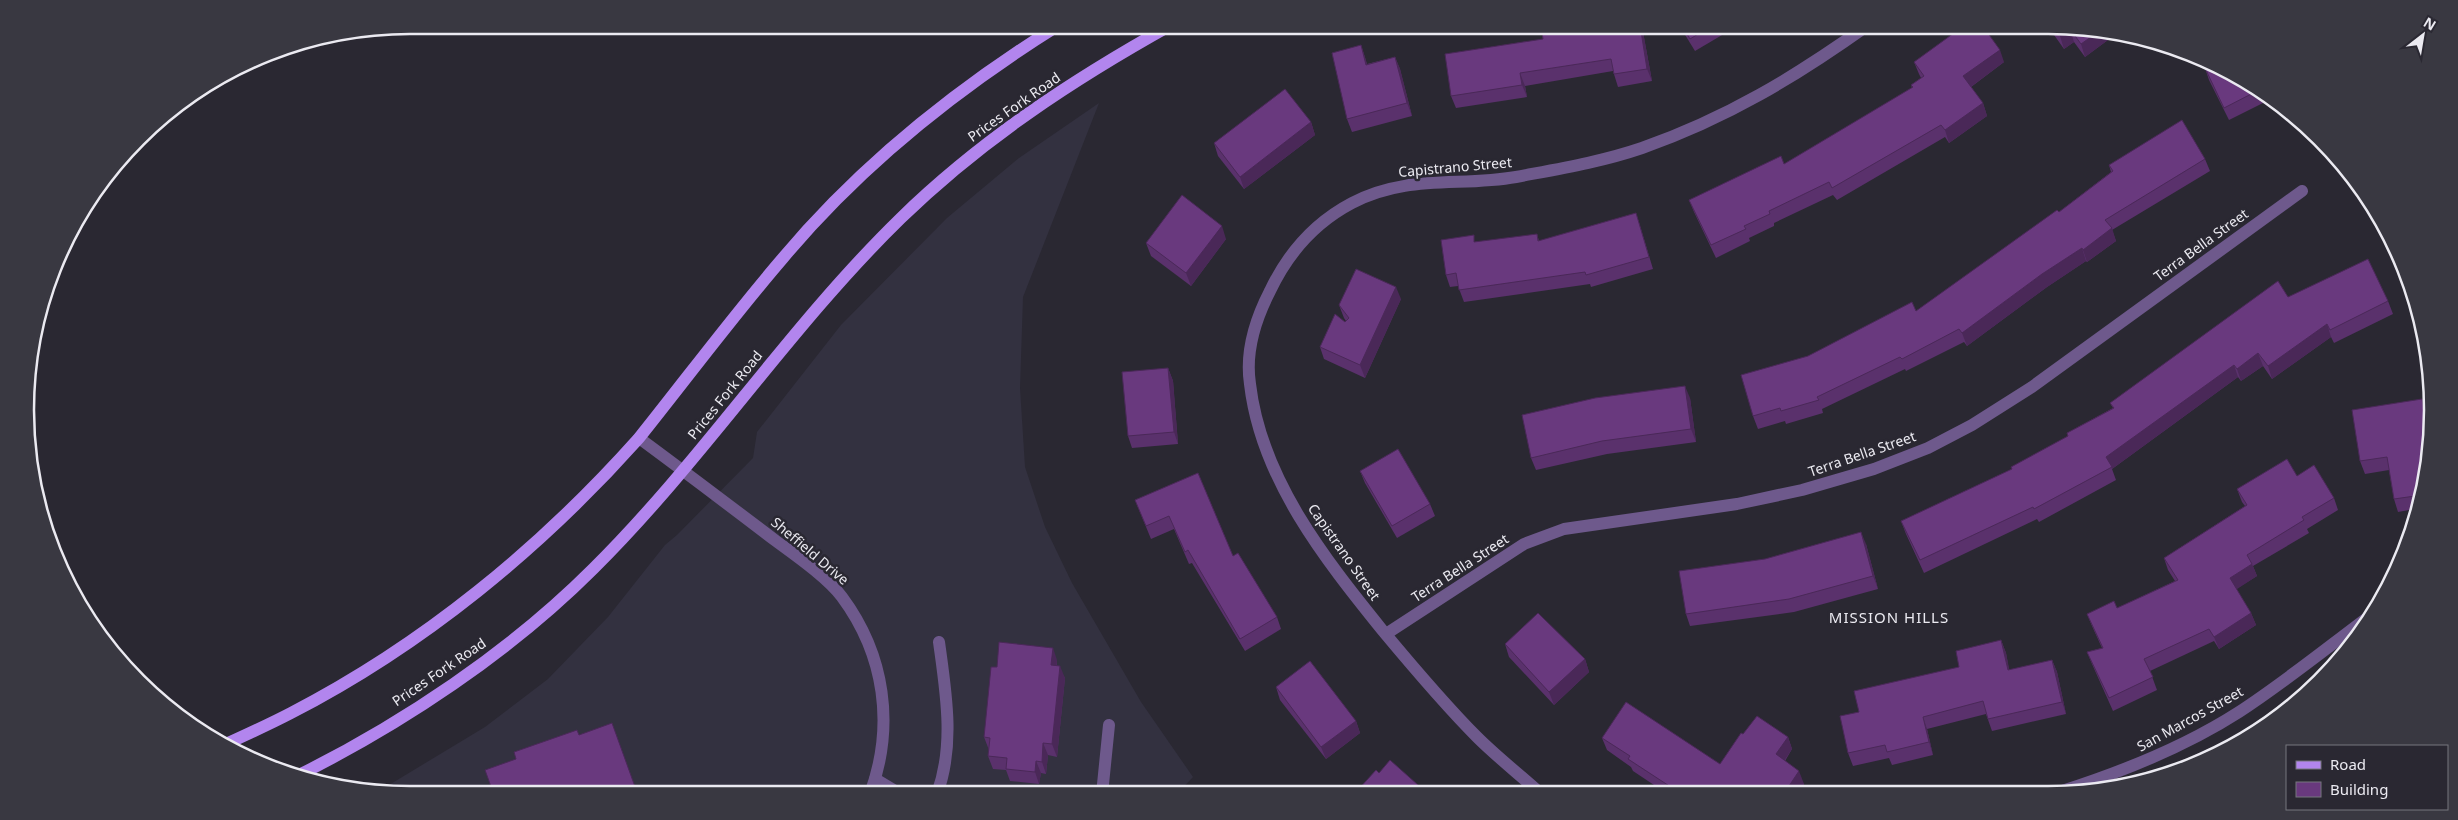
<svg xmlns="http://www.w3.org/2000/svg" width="2458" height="820" font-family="'Noto Sans',sans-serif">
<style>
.built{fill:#333140}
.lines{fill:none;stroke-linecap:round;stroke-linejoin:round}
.lane{stroke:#6e598c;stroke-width:12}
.street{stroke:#6e598c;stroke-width:12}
.primary{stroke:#b285ee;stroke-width:12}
.wall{fill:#5a316c}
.shaded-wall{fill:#4a2858}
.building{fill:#69397e;stroke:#4a2858}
.labels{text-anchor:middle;stroke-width:5;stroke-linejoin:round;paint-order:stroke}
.street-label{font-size:14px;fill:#ebeaf1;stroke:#2a2832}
.neighbourhood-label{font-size:15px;letter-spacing:1px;fill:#ebeaf1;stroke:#2a2832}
.rim{fill:none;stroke:#ebeaf1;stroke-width:2.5}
</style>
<rect width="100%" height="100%" fill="#2a2832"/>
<!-- built -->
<path class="built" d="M1099,103L1023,297L1020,388L1025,467L1045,527L1072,583L1141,702L1193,777L1177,794L410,795L379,791L485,727L548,679L608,617L665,545L677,535L753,458L757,432L841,325L947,218L1019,158Z"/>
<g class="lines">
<!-- lane -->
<g class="lane">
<path d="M875,779L900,794"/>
<path d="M937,794C955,745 946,693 939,642"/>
<path d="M1102,794L1109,725"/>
</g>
<!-- street -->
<g class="street">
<path d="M639,438C685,472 730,506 776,541C795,555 828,578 842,597C885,655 895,726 870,794"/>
<path d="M1386,634L1524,544L1564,529L1737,504L1802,490L1874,469L1928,448L1972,425L2032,387L2302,191"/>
<path d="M2059,792C2122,772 2183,748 2239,712C2285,682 2328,647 2371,615"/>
<path d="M1540,793C1519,774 1497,757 1477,737C1444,704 1413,667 1383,631C1325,559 1261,479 1250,384C1245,351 1255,320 1270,291C1288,253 1314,223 1352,203C1407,174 1459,187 1516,177C1558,169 1601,162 1642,148C1727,118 1795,77 1868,25"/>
</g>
<!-- primary -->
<g class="primary">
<path d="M226,744C248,734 270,724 291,713C423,645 541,548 639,438C687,378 733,316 783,258C860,166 958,88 1059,25"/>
<path d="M297,776C402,724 510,652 593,569C704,459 789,327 901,218C981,140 1074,79 1171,25"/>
</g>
</g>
<!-- wall -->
<g class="wall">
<path d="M1541,25H1641L1643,32L1652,81L1618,87L1613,71L1525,86L1527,97L1456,108L1451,96L1543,39Z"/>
<path d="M1679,25H1739L1695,51Z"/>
<path d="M2047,25L2116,34L2085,57L2074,42L2064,49Z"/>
<path d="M1361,45L1367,64L1395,57L1400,69L1412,116L1352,132L1347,119Z"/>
<path d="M1914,62H2004L1971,87L1983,103L1987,116L1949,143L1945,137L1837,200L1833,195L1774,223V226L1749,238L1750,241L1716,258L1694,212L1689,200L1784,164L1912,88L1911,85L1921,78L1919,74Z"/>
<path d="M2218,65L2273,98L2229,120L2209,80L2205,68Z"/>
<path d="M1311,122L1315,135L1244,189L1218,156L1214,143Z"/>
<path d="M2205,159L2210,171L2112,230L2116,241L2087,262L2086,261L2047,287L1967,346L1964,342L1906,371L1905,369L1822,409L1823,413L1786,424L1785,421L1758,429L1753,416L1808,356L1916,311L2059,212L2111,172L2109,165Z"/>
<path d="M1636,213L1640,226L1653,269L1591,287L1590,284L1464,302L1458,286L1450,287L1446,275L1537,234L1539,241Z"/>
<path d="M1226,239L1191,286L1151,256L1146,243Z"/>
<path d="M2288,297L2388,301L2393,314L2334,343L2331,337L2272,379L2263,366L2241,381L2238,377L2112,469L2116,480L2039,522L2037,519L1924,573L1906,534L1901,521L2012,469L2068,437L2067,433L2113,408L2110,403Z"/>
<path d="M1401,299L1365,378L1324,359L1320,347L1346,321L1344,318L1339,305Z"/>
<path d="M1168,368L1173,381L1178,444L1132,448L1128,436Z"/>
<path d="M1690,398L1696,442L1607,454L1536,470L1531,458Z"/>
<path d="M2422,399L2427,412L2431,440L2420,508L2398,512L2394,499L2389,470L2365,474L2360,461Z"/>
<path d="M1360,471L1430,504L1435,516L1397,538L1365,483Z"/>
<path d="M1198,473L1233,556L1277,617L1281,629L1245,651L1192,563L1189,564L1174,529L1151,539L1135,500Z"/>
<path d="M2297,476L2334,498L2338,510L2307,529L2309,533L2253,566L2257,576L2236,589L2251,613L2256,625L2219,649L2214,641L2150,671L2157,690L2113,711L2092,664L2087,652L2102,648L2092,626L2087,614L2117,608L2175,581L2168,570L2164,558L2245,506L2242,502L2237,489Z"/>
<path d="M1866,544L1878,589L1794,612L1690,626L1686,614Z"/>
<path d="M2001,640L2006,653L2009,670L2052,660L2057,672L2066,714L1992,731L1986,714L1927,729L1933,755L1892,765L1889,758L1853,766L1848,753L1859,712L1959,667Z"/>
<path d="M1505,644L1585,659L1589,672L1554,705L1509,657Z"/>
<path d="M1057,660V666L1065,678L1057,757L1048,755L1046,774L1041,773L1039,784L1010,781L1006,770L993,769L988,756L989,750L984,737L997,667Z"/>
<path d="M1276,687L1356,721L1360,733L1326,759L1280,700Z"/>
<path d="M1743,734L1788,737L1792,749L1785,761L1804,784L1798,792L1666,793L1633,771L1631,767L1607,750L1602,738L1720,764Z"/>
</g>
<!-- shaded-wall -->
<g class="shaded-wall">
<path d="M1640,25H1641L1643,32L1652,81L1647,69Z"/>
<path d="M2070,29L2074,42L2064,49L2060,36Z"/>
<path d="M2098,32L2116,34L2085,57L2081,44Z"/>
<path d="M1361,45L1365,57L1370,77L1366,65Z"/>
<path d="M2000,50L2004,62L1968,89L1963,76Z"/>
<path d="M1395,57L1400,69L1412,116L1407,103Z"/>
<path d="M1520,73L1525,86L1527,97L1522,85Z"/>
<path d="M1983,103L1987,116L1949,143L1945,130Z"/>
<path d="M1311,122L1315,135L1244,189L1240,177Z"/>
<path d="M1222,226L1226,239L1191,286L1186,273Z"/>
<path d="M2112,228L2116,241L2087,262L2083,250Z"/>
<path d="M2082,248L2086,261L2047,287L1967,346L1962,333L2042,274Z"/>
<path d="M1396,287L1401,299L1365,378L1360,365Z"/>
<path d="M2327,324L2331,337L2272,379L2268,366Z"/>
<path d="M2258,353L2263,366L2241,381L2237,369Z"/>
<path d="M2234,365L2238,377L2112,469L2106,457Z"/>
<path d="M1168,368L1173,381L1178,444L1174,432Z"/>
<path d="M1685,386L1690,398L1696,442L1691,429Z"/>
<path d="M2422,399L2427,412L2431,440L2430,448Z"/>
<path d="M1861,532L1866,544L1878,589L1873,576Z"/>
<path d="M2252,564L2257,576L2234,591L2230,578Z"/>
<path d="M2251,613L2256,625L2219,649L2214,637Z"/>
<path d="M2001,640L2006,653L2012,683L2008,670Z"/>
<path d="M1053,648L1057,660L1056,678L1051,665Z"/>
<path d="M1585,659L1589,672L1554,705L1549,692Z"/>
<path d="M2052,660L2057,672L2066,714L2062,702Z"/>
<path d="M1060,666L1065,678L1057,757L1052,744Z"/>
<path d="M1923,717L1927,729L1933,755L1929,742Z"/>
<path d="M1356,721L1360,733L1326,759L1321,747Z"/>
<path d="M1788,737L1792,749L1780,767L1776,754Z"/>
<path d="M1043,743L1048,755L1046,774L1042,762Z"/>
<path d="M1036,761L1041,773L1039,784L1035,772Z"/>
<path d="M1799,771L1804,784L1798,792H1785Z"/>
</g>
<!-- building -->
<g class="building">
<path d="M1541,25H1628V26L1630,25H1640L1647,69L1614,74L1611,59L1520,73L1522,85L1451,96L1445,54L1543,39Z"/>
<path d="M1682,25H1713L1690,39Z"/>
<path d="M1965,25H1982L2000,50L1963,76L1983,103L1945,130L1941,125L1832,188L1829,182L1769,211L1770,214L1744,226L1746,229L1711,245L1689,200L1781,156L1784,164L1913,87L1911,85L1924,76L1914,62Z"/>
<path d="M2052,26L2098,32L2081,44L2070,29L2060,36Z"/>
<path d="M1361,45L1366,65L1395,57L1407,103L1347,119L1332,53Z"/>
<path d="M2214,63L2218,65L2259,90L2224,108L2205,68Z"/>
<path d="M1285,89L1311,122L1240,177L1214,143Z"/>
<path d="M2182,120L2205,159L2105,220L2112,228L2083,250L2082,248L2042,274L1962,333L1959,329L1902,359L1900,357L1817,397L1819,400L1781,411L1780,408L1753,416L1741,375L1808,356L1912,302L1916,311L2057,210L2059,212L2113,171L2109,165Z"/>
<path d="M1182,195L1222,226L1186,273L1146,243Z"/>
<path d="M1636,213L1649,257L1586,275L1585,272L1459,290L1456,273L1446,275L1441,240L1474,235V242L1537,234L1538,241Z"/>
<path d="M2368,259L2388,301L2330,330L2327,324L2268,366L2258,353L2237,369L2234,365L2106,457L2112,467L2034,509L2033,507L1920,560L1901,521L2012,469L2011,467L2068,436L2067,433L2114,408L2110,403L2278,281L2288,297Z"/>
<path d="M1356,269L1396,287L1360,365L1320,347L1335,314L1345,322L1349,318L1339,305Z"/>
<path d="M1168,368L1174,432L1128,436L1122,372Z"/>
<path d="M1685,386L1691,429L1602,441L1531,458L1522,415L1595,398Z"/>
<path d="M2422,399L2430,448L2422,495L2394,499L2387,457L2360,461L2352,410Z"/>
<path d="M1398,449L1430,504L1392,526L1360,471Z"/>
<path d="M2287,459L2297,476L2314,465L2334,498L2302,517L2304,520L2247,555L2252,564L2230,578L2251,613L2214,637L2209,629L2144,659L2153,677L2109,698L2087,652L2103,648L2087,614L2114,601L2117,608L2178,580L2164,558L2247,505L2237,489Z"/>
<path d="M1198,473L1233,556L1238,553L1277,617L1240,639L1188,550L1185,552L1169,516L1146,526L1135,500Z"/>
<path d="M1861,532L1873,576L1789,599L1686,614L1679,571L1765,559Z"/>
<path d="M1538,613L1585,659L1549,692L1505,644Z"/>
<path d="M2001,640L2008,670L2052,660L2062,702L1988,719L1983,701L1923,717L1929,742L1887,752L1885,745L1848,753L1840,716L1859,712L1854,691L1959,667L1956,651Z"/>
<path d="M999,642L1053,648L1051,665L1060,666L1052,744L1043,743L1042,762L1036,761L1035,772L1006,769L1007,758L988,756L990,738L984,737L991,667H997Z"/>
<path d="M1310,661L1356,721L1321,747L1276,687Z"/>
<path d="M1626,702L1720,764L1741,733L1743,734L1757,716L1788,737L1776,754L1799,771L1785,792L1680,793L1628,759L1630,756L1602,738Z"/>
<path d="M612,723L638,795H494L485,770L516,759L514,752L577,730L579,735Z"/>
<path d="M1390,760L1427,793H1360L1357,791L1376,770L1379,773Z"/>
</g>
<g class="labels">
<!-- street labels -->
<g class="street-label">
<text transform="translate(1014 107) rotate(-35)" y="5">Prices Fork Road</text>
<text transform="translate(1455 167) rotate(-5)" y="5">Capistrano Street</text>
<text transform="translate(2201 245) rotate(-36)" y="5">Terra Bella Street</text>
<text transform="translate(725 395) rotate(-51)" y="5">Prices Fork Road</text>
<text transform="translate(1862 454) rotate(-19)" y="5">Terra Bella Street</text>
<text transform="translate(810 551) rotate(40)" y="5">Sheffield Drive</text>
<text transform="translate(1344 552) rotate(55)" y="5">Capistrano Street</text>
<text transform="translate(1460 568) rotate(-33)" y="5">Terra Bella Street</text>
<text transform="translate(439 672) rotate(-34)" y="5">Prices Fork Road</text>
<text transform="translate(2190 719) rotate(-29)" y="5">San Marcos Street</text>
</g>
<!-- neighbourhood labels -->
<g class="neighbourhood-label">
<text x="1889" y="623">MISSION HILLS</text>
</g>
</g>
<!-- crop -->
<path d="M0 0H2458V820H0ZM410 34H2048A376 376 0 0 1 2424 410V410A376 376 0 0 1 2048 786H410A376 376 0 0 1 34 410V410A376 376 0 0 1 410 34Z" fill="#393841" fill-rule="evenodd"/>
<path class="rim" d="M410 34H2048A376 376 0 0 1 2424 410V410A376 376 0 0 1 2048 786H410A376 376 0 0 1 34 410V410A376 376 0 0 1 410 34Z"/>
<!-- legend -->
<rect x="2286" y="745" width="162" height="65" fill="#2a2832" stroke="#77767e"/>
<rect x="2296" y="761" width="25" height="8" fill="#b285ee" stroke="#77767e"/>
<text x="2330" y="770" font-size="15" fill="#ebeaf1">Road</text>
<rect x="2296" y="782" width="25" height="15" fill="#69397e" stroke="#77767e"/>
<text x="2330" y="795" font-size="15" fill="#ebeaf1">Building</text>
<!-- north arrow -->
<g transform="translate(2423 35) rotate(31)" stroke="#2a2832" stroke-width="4" paint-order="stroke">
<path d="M0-4L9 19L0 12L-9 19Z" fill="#ebeaf1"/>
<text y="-8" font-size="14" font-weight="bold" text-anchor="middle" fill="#ebeaf1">N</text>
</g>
</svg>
